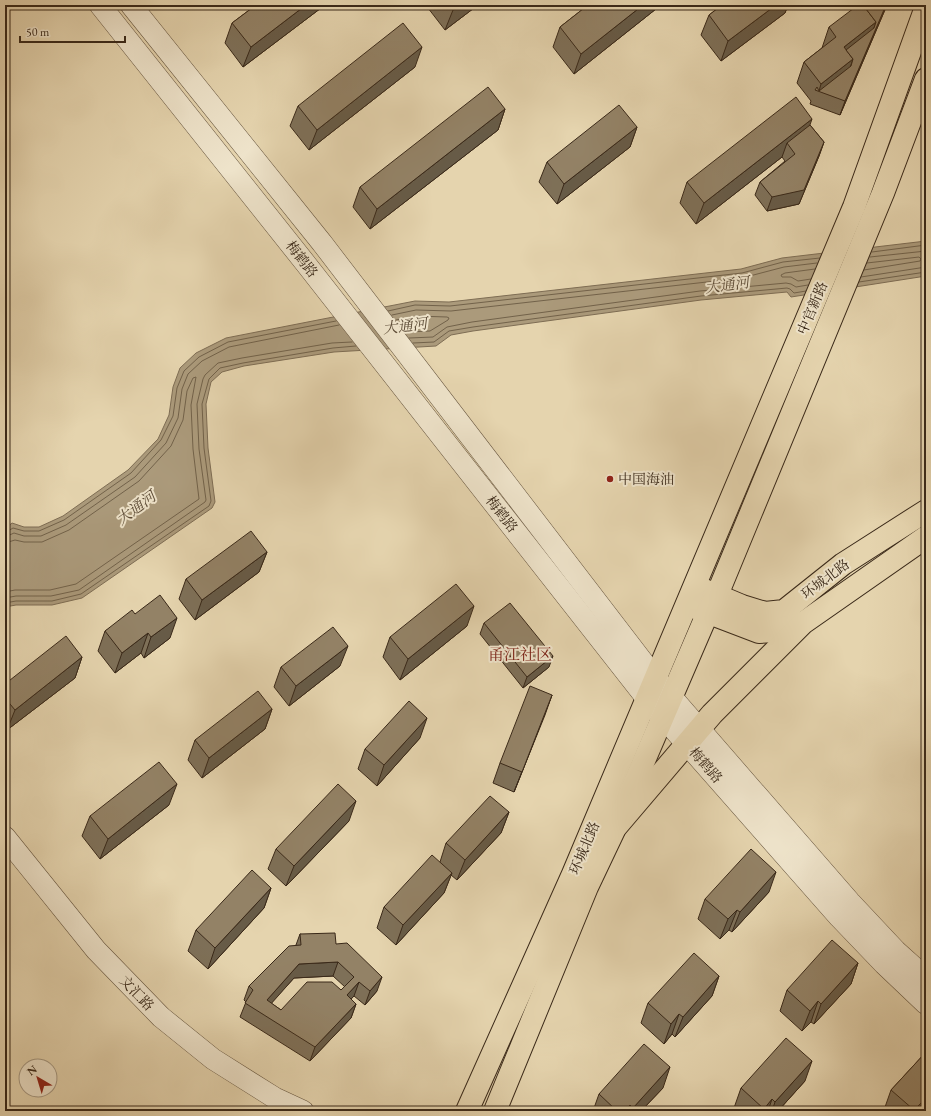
<svg xmlns="http://www.w3.org/2000/svg" width="931" height="1116" font-family="'EB Garamond','Noto Serif SC',serif">
<style>
.water{fill:#ab9a7b;stroke:#7e6d54}
.lines{fill:none;stroke-linecap:round;stroke-linejoin:round}
.shore{stroke:#72624a;stroke-width:1}
.minor-casing{stroke:#65543e;stroke-width:22}
.major-casing{stroke:#3a2919;stroke-width:24}
.minor{stroke:#eee3ca;stroke-width:21}
.major{stroke:#e5d4ae;stroke-width:22}
.wall{fill:#7e7058;stroke:#3a2919;fill-rule:evenodd}
.shaded-wall{fill:#675b47;stroke:#3a2919}
.building{fill:#938266;stroke:#3a2919;fill-rule:evenodd}
.poi-dot{fill:#8f2418;stroke:#eee3ca;stroke-width:1.5}
.labels{text-anchor:middle;stroke-width:4;stroke-linejoin:round;paint-order:stroke}
.street-label{font-size:14px;fill:#3a2919;stroke:#eee3ca}
.poi-label{font-size:14px;fill:#3a2919;stroke:#eee3ca;text-anchor:start}
.water-label{font-size:15px;font-style:italic;fill:#5c4b36;stroke:#eee3ca}
.quarter-label{font-size:16px;fill:#7a1f14;stroke:#eee3ca}
</style>
<rect width="100%" height="100%" fill="#e5d4ae"/>
<filter id="stains"><feTurbulence type="fractalNoise" baseFrequency=".005" numOctaves="4"/><feColorMatrix values="0 0 0 0 .2 0 0 0 0 .09 0 0 0 0 .02 0 0 0 .5 -.17"/></filter>
<radialGradient id="worn" r=".72"><stop offset=".6" stop-color="#630" stop-opacity="0"/><stop offset="1" stop-color="#630" stop-opacity=".3"/></radialGradient>
<!-- water -->
<path class="water" d="M926,241V276L791,297L787,292L701,300L473,331L451,335L436,346L334,352L244,366L222,372L211,382L206,404L208,448L215,502L212,508L82,598L52,605H16L5,607V529L12,523L24,527H39L63,516L128,470L158,439L169,415L173,387L180,368L196,353L226,338L415,301L449,302L741,269L782,258Z"/>
<g class="lines">
<!-- shore -->
<g class="shore">
<path d="M872,252L926,245"/>
<path d="M870,257L926,251"/>
<path d="M864,270L920,261L921,259L919,257L867,263"/>
<path d="M861,277L926,267"/>
<path d="M811,279L798,281L791,277H782L781,275L785,273L815,269"/>
<path d="M859,282L926,272"/>
<path d="M388,311L415,305L450,306L742,273L783,262L820,258"/>
<path d="M392,315L416,310L451,311L742,278L784,267L817,263"/>
<path d="M396,320L416,316L447,317L449,318L448,320L430,331L405,332"/>
<path d="M409,338L433,337L447,327L472,322L700,291L786,283L791,284L796,287L808,285"/>
<path d="M413,343L434,342L449,331L473,327L701,296L787,288L790,289L794,293L806,291"/>
<path d="M5,532L8,531L13,528L24,531H39L64,520L131,473L161,440L173,416L177,388L184,371L199,357L228,342L336,321"/>
<path d="M5,537L14,533L24,536H41L66,525L135,477L166,443L178,418L182,389L188,374L202,361L229,347L339,325"/>
<path d="M5,543L15,540L24,542H42L69,530L139,481L171,446L183,420L187,391L193,378L196,377L191,405L193,449L199,499L76,584L50,590H15L5,592"/>
<path d="M5,598L16,596H51L79,590L205,502L206,500L199,449L197,404L203,379L205,375L218,363L242,358L332,343L352,342"/>
<path d="M5,603L16,601H52L81,594L209,506L211,501L204,448L202,404L209,379L220,368L243,363L333,348L356,346"/>
</g>
<defs>
<g id="minor">
<path d="M100,5L306,264L647,699L839,917L884,964L926,1004"/>
<path d="M131,5L322,243L656,679L850,902L896,951L926,978"/>
<path d="M5,837L96,950L161,1017L213,1059L275,1098L303,1111"/>
</g>
<g id="major">
<path d="M704,590L742,606L765,613L784,611L843,564L926,511"/>
<path d="M696,608L759,632L776,631L801,623"/>
<path d="M615,828L708,612L717,595L883,193L926,79"/>
<path d="M467,1111L573,874L854,207L926,7"/>
<path d="M495,1111L587,887L615,828L712,714L803,623L926,537"/>
</g>
</defs>
<!-- minor casing -->
<use href="#minor" class="minor-casing"/>
<!-- major casing -->
<use href="#major" class="major-casing"/>
<!-- minor -->
<use href="#minor" class="minor"/>
<!-- major -->
<use href="#major" class="major"/>
</g>
<!-- wall -->
<g class="wall">
<path d="M256,5H325L243,67L225,43L232,23Z"/>
<path d="M429,5H478L445,30L428,8Z"/>
<path d="M588,5H661L574,74L553,47L560,27Z"/>
<path d="M722,5H788L785,13L721,61L701,35L709,15Z"/>
<path d="M887,5L840,115L810,104L811,101L797,83L804,62L822,48L829,27Z"/>
<path d="M415,67L309,150L290,126L298,106Z"/>
<path d="M505,109L498,130L370,229L353,207L360,187Z"/>
<path d="M810,125L824,142L819,156L799,204L767,211L755,195L760,182L785,161L782,157L696,224L680,203L687,182Z"/>
<path d="M637,127L630,147L557,204L539,182L547,162Z"/>
<path d="M267,552L259,572L195,620L179,599L186,579Z"/>
<path d="M135,614L170,638L144,658L141,653L115,673L98,651L105,631Z"/>
<path d="M484,623L549,667L523,688L480,634Z"/>
<path d="M467,626L400,680L383,657L390,637Z"/>
<path d="M82,657L75,678L7,730L5,728V684Z"/>
<path d="M340,666L289,706L274,687L281,667Z"/>
<path d="M552,695L514,792L493,783L500,763Z"/>
<path d="M272,709L265,729L202,778L188,760L195,740Z"/>
<path d="M420,738L377,786L358,769L365,749Z"/>
<path d="M169,805L100,859L82,836L90,816Z"/>
<path d="M509,812L501,833L457,880L451,875L444,893L396,945L377,928L384,907L440,862L446,843Z"/>
<path d="M349,821L286,886L268,869L276,849Z"/>
<path d="M271,888L264,908L208,969L188,951L196,930Z"/>
<path d="M769,892L732,932L729,930L720,939L698,919L705,899Z"/>
<path d="M300,934L336,944L377,991L365,1005L354,996L351,999L356,1004L351,1018L310,1061L240,1017L246,1002L244,1000L249,986L296,945ZM333,976L345,987L341,990L281,1010L271,1003L294,978Z"/>
<path d="M858,963L851,984L814,1024L811,1022L802,1031L780,1011L787,990Z"/>
<path d="M719,976L712,996L675,1037L672,1034L664,1044L641,1023L648,1003Z"/>
<path d="M926,1052V1111H885L884,1110L891,1090Z"/>
<path d="M805,1081L778,1111H737L734,1108L741,1088Z"/>
<path d="M663,1088L641,1111H593L599,1094Z"/>
</g>
<!-- shaded-wall -->
<g class="shaded-wall">
<path d="M306,5H325L243,67L251,47Z"/>
<path d="M459,5H478L445,30L453,10Z"/>
<path d="M643,5H661L574,74L581,54Z"/>
<path d="M776,5H788L785,13L721,61L728,41Z"/>
<path d="M886,5H887L840,115L845,101Z"/>
<path d="M876,22L869,42L846,60L844,47Z"/>
<path d="M422,47L415,67L309,150L317,130Z"/>
<path d="M853,59L846,80L819,91L821,84Z"/>
<path d="M505,109L498,130L370,229L377,209Z"/>
<path d="M812,119L805,139L787,143L782,157L696,224L704,203Z"/>
<path d="M637,127L630,147L557,204L564,184Z"/>
<path d="M824,142L819,156L799,204L767,211L772,197Z"/>
<path d="M267,552L259,572L195,620L202,600Z"/>
<path d="M474,606L467,626L400,680L408,659Z"/>
<path d="M177,618L170,638L144,658L151,637Z"/>
<path d="M148,633L141,653L115,673L122,653Z"/>
<path d="M348,646L340,666L289,706L296,686Z"/>
<path d="M553,656L549,667L523,688L527,677Z"/>
<path d="M82,657L75,678L7,730L15,710Z"/>
<path d="M552,695L545,715L514,792L522,772Z"/>
<path d="M272,709L265,729L202,778L209,758Z"/>
<path d="M427,718L420,738L377,786L384,765Z"/>
<path d="M177,784L169,805L100,859L108,839Z"/>
<path d="M356,801L349,821L286,886L294,866Z"/>
<path d="M509,812L501,833L457,880L465,860Z"/>
<path d="M776,872L769,892L732,932L740,912Z"/>
<path d="M452,873L444,893L396,945L403,925Z"/>
<path d="M271,888L264,908L208,969L215,948Z"/>
<path d="M737,910L729,930L720,939L728,919Z"/>
<path d="M338,962L333,976L294,978L262,1014L267,1000L299,964Z"/>
<path d="M858,963L851,984L814,1024L821,1004Z"/>
<path d="M719,976L712,996L675,1037L683,1017Z"/>
<path d="M382,977L377,991L365,1005L370,991Z"/>
<path d="M359,982L354,996L342,1009L347,995Z"/>
<path d="M818,1001L811,1022L802,1031L810,1011Z"/>
<path d="M356,1004L351,1018L310,1061L315,1047Z"/>
<path d="M679,1014L672,1034L664,1044L671,1024Z"/>
<path d="M812,1061L805,1081L778,1111H772L775,1102Z"/>
<path d="M670,1067L663,1088L641,1111H632L633,1108Z"/>
<path d="M772,1099L768,1111H763L764,1109Z"/>
<path d="M923,1101L919,1111H914V1110Z"/>
<path d="M926,1103V1111H923Z"/>
<path d="M630,1105L628,1111H625Z"/>
</g>
<!-- building -->
<g class="building">
<path d="M256,5H306L251,47L232,23Z"/>
<path d="M449,5H459L453,10Z"/>
<path d="M588,5H643L581,54L560,27Z"/>
<path d="M722,5H776L728,41L709,15Z"/>
<path d="M853,5H858L851,10Z"/>
<path d="M858,5H863L876,22L844,47L853,59L821,84L804,62L836,37L829,27Z"/>
<path d="M863,5H886L845,101L815,90L817,87L819,91L851,66L853,59L846,50L874,28L876,22Z"/>
<path d="M403,23L422,47L317,130L298,106Z"/>
<path d="M488,87L505,109L377,209L360,187Z"/>
<path d="M796,97L812,119L704,203L687,182Z"/>
<path d="M619,105L637,127L564,184L547,162Z"/>
<path d="M810,125L824,142L804,190L772,197L760,182L795,154L787,143Z"/>
<path d="M251,531L267,552L202,600L186,579Z"/>
<path d="M456,584L474,606L408,659L390,637Z"/>
<path d="M160,595L177,618L151,637L148,633L122,653L105,631L132,610L135,614Z"/>
<path d="M510,603L553,656L527,677L484,623Z"/>
<path d="M333,627L348,646L296,686L281,667Z"/>
<path d="M66,636L82,657L15,710L5,698V684Z"/>
<path d="M530,686L552,695L522,772L500,763Z"/>
<path d="M258,691L272,709L209,758L195,740Z"/>
<path d="M409,701L427,718L384,765L365,749Z"/>
<path d="M159,762L177,784L108,839L90,816Z"/>
<path d="M338,784L356,801L294,866L276,849Z"/>
<path d="M490,796L509,812L465,860L446,843Z"/>
<path d="M751,849L776,872L740,912L737,910L728,919L705,899Z"/>
<path d="M432,855L452,873L403,925L384,907Z"/>
<path d="M252,870L271,888L215,948L196,930Z"/>
<path d="M335,933L336,944L347,943L382,977L370,991L359,982L347,995L356,1004L315,1047L245,1003L253,990L249,986L289,946L301,945L300,934ZM338,962L354,977L341,990L332,982H307L281,1010L267,1000L299,964Z"/>
<path d="M832,940L858,963L821,1004L818,1001L810,1011L787,990Z"/>
<path d="M694,953L719,976L683,1017L679,1014L671,1024L648,1003Z"/>
<path d="M786,1038L812,1061L775,1102L772,1099L764,1109L741,1088Z"/>
<path d="M644,1044L670,1067L633,1108L630,1105L625,1111H617L599,1094Z"/>
<path d="M926,1052V1103L923,1101L914,1110L891,1090Z"/>
</g>
<!-- markers -->
<circle class="poi-dot" cx="610" cy="479" r="4"/>
<g class="labels">
<!-- street labels -->
<g class="street-label">
<text transform="translate(302 259) rotate(52)" y="5">梅鹤路</text>
<text transform="translate(812 308) rotate(-67)" y="5">中官新路</text>
<text transform="translate(502 514) rotate(52)" y="5">梅鹤路</text>
<text transform="translate(825 579) rotate(-37)" y="5">环城北路</text>
<text transform="translate(706 765) rotate(49)" y="5">梅鹤路</text>
<text transform="translate(584 848) rotate(-67)" y="5">环城北路</text>
<text transform="translate(137 993) rotate(46)" y="5">文汇路</text>
</g>
<!-- poi labels -->
<g class="poi-label">
<text x="618" y="484">中国海油</text>
</g>
<!-- water labels -->
<g class="water-label">
<text transform="translate(727 285) rotate(-8)" y="5">大通河</text>
<text transform="translate(405 326) rotate(-7)" y="5">大通河</text>
<text transform="translate(136 508) rotate(-37)" y="5">大通河</text>
</g>
<!-- quarter labels -->
<g class="quarter-label">
<text x="520" y="660">甬江社区</text>
</g>
</g>
<!-- margin -->
<rect width="931" height="1116" fill="none" stroke="#e5d4ae" stroke-width="20"/>
<rect x="6" y="6" width="919" height="1104" fill="none" stroke="#3a2919" stroke-width="2"/>
<rect x="10" y="10" width="911" height="1096" fill="none" stroke="#3a2919"/>
<!-- north arrow -->
<g transform="translate(38 1078) rotate(322)"><circle r="19" fill="#eee3ca" stroke="#a69983"/>
<path d="M0-3L7 15L0 10L-7 15Z" fill="#8f2418"/>
<text y="-6" font-size="11" font-weight="bold" text-anchor="middle" fill="#3a2919">N</text>
</g>
<!-- scale -->
<path d="M20 36v6h105v-6" fill="none" stroke="#3a2919" stroke-width="2"/>
<text x="26" y="36" font-size="12" fill="#3a2919" stroke="#eee3ca" stroke-width="3" paint-order="stroke">50 m</text>
<rect width="100%" height="100%" filter="url(#stains)"/>
<rect width="100%" height="100%" fill="url(#worn)"/>
</svg>
